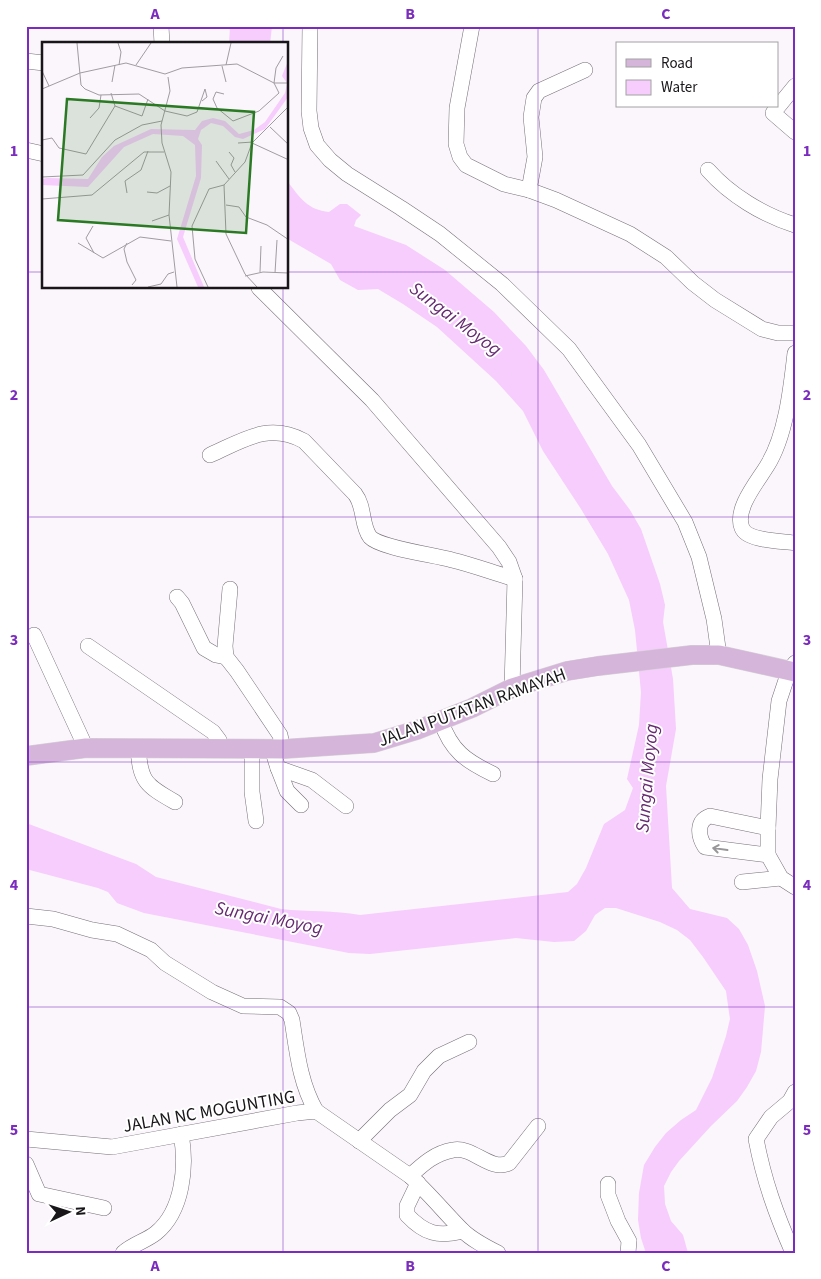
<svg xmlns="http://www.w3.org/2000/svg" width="821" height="1279" font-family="'Source Sans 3',sans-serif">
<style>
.water{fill:#f6cdfc}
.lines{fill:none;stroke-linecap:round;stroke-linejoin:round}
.minor-casing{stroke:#767077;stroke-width:16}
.major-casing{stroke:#d6d5d6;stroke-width:20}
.minor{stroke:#fff;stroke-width:15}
.major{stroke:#d5b6da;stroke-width:19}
.oneway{stroke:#989698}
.grid{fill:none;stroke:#7b2cbf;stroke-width:1;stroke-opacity:0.55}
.labels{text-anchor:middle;stroke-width:4;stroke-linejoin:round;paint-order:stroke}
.street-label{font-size:18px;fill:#191619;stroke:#fff}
.water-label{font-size:19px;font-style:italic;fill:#662b70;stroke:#fff}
.inset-road{fill:none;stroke:#a19ca1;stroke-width:1}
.view{fill:#2a7a23;fill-opacity:0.15;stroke:#2a7a23;stroke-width:2.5}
.inset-edge{fill:none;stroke:#191619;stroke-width:2.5}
.neatline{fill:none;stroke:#7b2cbf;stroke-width:2}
.grid-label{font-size:16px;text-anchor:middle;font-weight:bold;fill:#7b2cbf}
</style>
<rect width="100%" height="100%" fill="#fbf5fc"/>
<!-- water -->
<g class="water">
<path d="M230,26H272L270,44H229Z"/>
<path d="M288,182C300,198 308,210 329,212L340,204H347L361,215L356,220L354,226L406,245L445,270L494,312L526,346L544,370L612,486L630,510L641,529L660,584L665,605L663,622L673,679L676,729L666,786L672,888L690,909L727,918L739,929L748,945L757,971L765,1006L761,1052L756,1071L747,1087L737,1101L711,1126L679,1161L671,1172L664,1186L665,1204L671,1221L683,1235L688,1253H646L641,1238L638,1220L639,1193L644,1165L655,1147L666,1133L681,1120L696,1110L712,1078L726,1036L730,1019L726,991L703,957L690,940L677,930L660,922L616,908H605L595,915L586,931L574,941L554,942L516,938L370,954L349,953L144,913L117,903L108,892L98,888L26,869V823L136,864L156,877L281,909C307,912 334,910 360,915L568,892L577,884L586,868L604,824L625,810L633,788L627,779L639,725L641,692L635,630L629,600L608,554L581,509L543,451L523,411L496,381L437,327L403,304L378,289L358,290L340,280L331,264L288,239Z"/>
</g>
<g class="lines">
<defs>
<g id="minor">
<path d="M161,26L162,44"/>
<path d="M310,26L309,111L311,128L317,145L330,160L347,174L401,208L440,234L502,284L569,349L639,445L685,522L699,557L714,619L719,655"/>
<path d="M472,26L457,108L456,144L460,157L466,165L504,184L529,190L556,200L630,234L666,257L693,283L715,300L762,329L778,333H795"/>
<path d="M26,61L44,63"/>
<path d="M795,86L773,113L795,132"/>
<path d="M26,150L44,154"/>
<path d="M708,170C730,195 763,215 795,225"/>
<path d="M529,190L535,157L531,117L534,98L539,91L585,70"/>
<path d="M259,288L372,400L499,547L509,562L515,579L512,688"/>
<path d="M795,353C791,388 786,436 767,466C758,481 734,509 742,528C747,541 782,541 795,543"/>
<path d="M210,455C244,440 268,422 304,441L355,494C365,507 361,525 370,537C380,548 435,555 452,560C473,565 494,573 515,579"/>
<path d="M230,589L225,646L226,657L237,671L280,735L283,749"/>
<path d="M177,597L182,603L204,648L216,655L226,657"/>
<path d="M34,635L86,748"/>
<path d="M88,646L213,732L219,740L221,749"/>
<path d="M795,663L789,671L779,701L770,779L768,828V855L781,878L795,887"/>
<path d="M441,721C451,751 466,761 493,774"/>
<path d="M138,747C140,781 145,785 175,802"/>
<path d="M252,749V792L256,821"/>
<path d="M272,749L278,768L312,780L346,806"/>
<path d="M278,768L287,791L301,805"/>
<path d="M768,828L710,816C696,821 698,836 705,847L768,855"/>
<path d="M742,882L781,878"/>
<path d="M26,916L53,919L92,930L117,934L151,950L165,963L212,992L243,1006L280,1007L289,1013L292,1020C297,1052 300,1083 316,1111"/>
<path d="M26,1139L112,1147L297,1113L316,1111L410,1176C429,1193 444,1212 462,1230C472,1240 486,1247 498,1253"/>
<path d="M359,1141L390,1110L410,1095L424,1071L439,1056L469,1042"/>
<path d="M26,1164L39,1194L104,1208"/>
<path d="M410,1176C423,1164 435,1153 453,1150C473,1146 490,1172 509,1163L538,1126"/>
<path d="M418,1183L407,1206V1215C425,1234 438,1237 463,1231"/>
<path d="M608,1184V1195L618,1221L629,1241L628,1253"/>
<path d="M123,1253C133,1244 146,1241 156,1233C183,1211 187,1166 181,1134"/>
<path d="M793,1253C776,1214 764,1181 756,1139L771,1117L790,1101L795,1092"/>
</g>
<path id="major" d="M26,756L86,748L283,749L374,743L417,730L472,708L512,688L567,671L598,666L692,655H719L795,672"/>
</defs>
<!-- minor casing -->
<use href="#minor" class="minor-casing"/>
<!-- major casing -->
<use href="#major" class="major-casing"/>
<!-- minor -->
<use href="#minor" class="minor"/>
<!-- major -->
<use href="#major" class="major"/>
</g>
<!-- one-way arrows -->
<defs><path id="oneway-shaft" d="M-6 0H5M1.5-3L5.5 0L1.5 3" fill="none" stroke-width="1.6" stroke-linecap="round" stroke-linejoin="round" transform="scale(1.25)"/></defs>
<use class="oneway" href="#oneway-shaft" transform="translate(720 849) rotate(-172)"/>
<!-- grid -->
<path class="grid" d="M283,26V44M538,26V1253M26,272H44M288,272H795M283,288V1253M26,517H795M26,762H795M26,1007H795"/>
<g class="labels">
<!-- street labels -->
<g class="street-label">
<text transform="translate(472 707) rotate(-20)" y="6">JALAN PUTATAN RAMAYAH</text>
<text transform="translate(209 1111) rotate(-10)" y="6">JALAN NC MOGUNTING</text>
</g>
<!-- water labels -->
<g class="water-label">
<text transform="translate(456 318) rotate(37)" y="7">Sungai Moyog</text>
<text transform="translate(646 778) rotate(-85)" y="7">Sungai Moyog</text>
<text transform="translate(269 917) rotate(11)" y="7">Sungai Moyog</text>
</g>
</g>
<!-- overview -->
<g transform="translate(42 42)">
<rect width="246" height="246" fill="#fbf5fc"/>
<path d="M246,19V55L223,87L201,97L193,95L181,84L169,81L159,88L156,97L160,103L159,136L141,195L162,245H156L135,197L154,134L153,103L141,94L111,92L82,105L46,145L0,143V137L5,136L46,137L60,115L72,104L109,87L153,88L160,79L171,76L183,79L197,92L212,88L223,80L243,51L245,41L240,34Z" fill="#f6cdfc"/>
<path class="inset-road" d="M35,1L39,43L43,47L57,53L97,52L123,69L145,74L155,70L163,47L165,55L160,59M76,1L79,10L77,23M94,23L109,1M184,23L189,1M180,24L184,40M0,29L7,44M123,32L140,26L195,22L232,41H247M126,35L128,49L119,83L120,101L129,130L127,173L135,245M70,40L73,23M0,47L38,31L84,21L123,32M69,51L73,64L100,74L106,57M182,52L174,50L171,57L175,66L191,79L217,69L237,51L232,41L234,26L241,14M48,76L57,66L59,53M228,85L247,103M0,98L10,96L17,106L44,112L73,64M196,101L211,100M210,101L247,118M187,110L192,116L189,123L193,130M174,119L187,137M0,135L41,133L73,98L100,83L120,79M105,150L115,151L128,144M85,151L83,139L99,128L106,109M0,157L50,153L102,110H122M184,163L197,165L204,175L225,183L247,198M110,179L127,173M51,184L44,196L52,211M36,201L61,216L98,195L129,199M85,201L82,207L85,220L94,238L90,243M218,230L219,204M233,231L235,198M203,234L221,230L247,231M106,245L119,242L126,232L132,230M166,245L153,217L150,184L167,147L182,143M215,245L203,232L184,192L182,143L203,120L210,101L247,64"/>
<path class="view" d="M25,57L212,70L204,191L16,178Z"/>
<rect width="246" height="246" class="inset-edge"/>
</g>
<!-- border -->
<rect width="821" height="1279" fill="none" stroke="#ffffff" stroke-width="55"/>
<!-- legend -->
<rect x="616" y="42" width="162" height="65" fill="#ffffff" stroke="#a3a2a3"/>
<rect x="626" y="59" width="25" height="8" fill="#d5b6da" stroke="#a3a2a3"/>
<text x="661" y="68" font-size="15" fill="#191619">Road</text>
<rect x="626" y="80" width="25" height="15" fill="#f6cdfc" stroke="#a3a2a3"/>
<text x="661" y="92" font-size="15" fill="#191619">Water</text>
<!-- north arrow -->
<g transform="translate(68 1212) rotate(86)" stroke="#ffffff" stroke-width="4" paint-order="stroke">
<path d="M0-4L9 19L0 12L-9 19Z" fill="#191619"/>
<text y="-8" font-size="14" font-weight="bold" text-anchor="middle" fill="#191619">N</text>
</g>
<rect x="28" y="28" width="766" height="1224" class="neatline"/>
<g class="grid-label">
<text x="155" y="19">A</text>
<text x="410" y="19">B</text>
<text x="666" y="19">C</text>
<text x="14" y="156">1</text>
<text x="807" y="156">1</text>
<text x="14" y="400">2</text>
<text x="807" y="400">2</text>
<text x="14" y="645">3</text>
<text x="807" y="645">3</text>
<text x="14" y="890">4</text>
<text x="807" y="890">4</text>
<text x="14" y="1135">5</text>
<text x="807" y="1135">5</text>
<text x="155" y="1271">A</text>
<text x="410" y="1271">B</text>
<text x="666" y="1271">C</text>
</g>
</svg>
